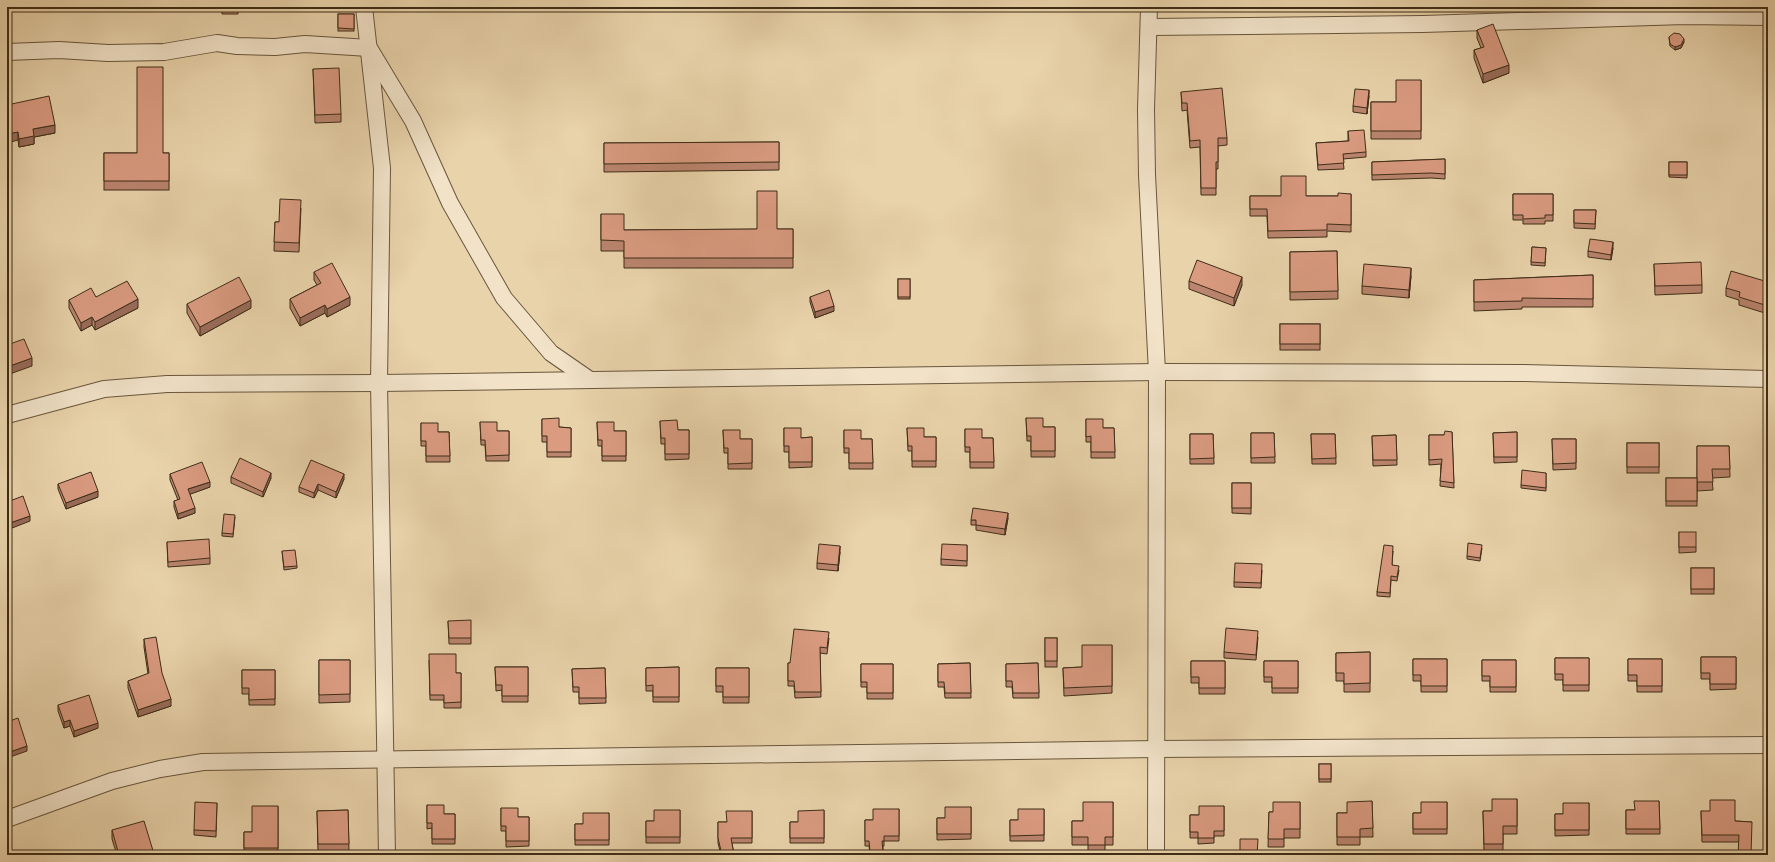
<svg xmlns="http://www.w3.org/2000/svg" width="1775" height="862" font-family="'Sorts Mill Goudy',serif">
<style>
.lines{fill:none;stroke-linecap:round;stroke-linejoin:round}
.minor-casing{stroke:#69563c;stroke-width:18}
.minor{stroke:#f1e2c8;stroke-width:16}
.wall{fill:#bb856f;stroke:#3e2d17}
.shaded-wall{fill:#996c5a;stroke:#3e2d17}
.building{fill:#da9b81;stroke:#3e2d17}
</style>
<rect width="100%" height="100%" fill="#e9d3ab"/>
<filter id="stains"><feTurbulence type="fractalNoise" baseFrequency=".005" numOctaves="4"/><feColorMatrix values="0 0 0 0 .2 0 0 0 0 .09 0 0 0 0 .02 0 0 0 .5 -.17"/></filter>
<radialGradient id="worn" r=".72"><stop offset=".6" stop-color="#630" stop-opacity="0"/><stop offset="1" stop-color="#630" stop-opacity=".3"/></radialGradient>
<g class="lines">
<defs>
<g id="minor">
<path d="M364,7L382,168L379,383L387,855"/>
<path d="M1149,7L1146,109L1147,175L1157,372L1156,855"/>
<path d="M1149,27L1423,24L1685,16L1768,17"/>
<path d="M7,52L59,50L108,53L164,52L217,43L237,46L275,47L305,44L369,48L413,121L450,203L504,298L551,353L590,380"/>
<path d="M7,415L104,389L167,384L379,383L1157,372L1523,373L1768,379"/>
<path d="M7,819L112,781L160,769L203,762L1156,749L1768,745"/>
</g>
</defs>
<!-- minor casing -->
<use href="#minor" class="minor-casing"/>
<!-- minor -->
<use href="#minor" class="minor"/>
</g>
<!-- wall -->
<g class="wall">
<path d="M222,7H264L238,9V14H222Z"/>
<rect x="338" y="14" width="16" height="17"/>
<path d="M1477,30L1509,73L1483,83L1474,58V50L1481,48L1477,38Z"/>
<path d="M1669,37L1684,42L1681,48L1675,50L1670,46Z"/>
<path d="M313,69L341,114V122L315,123Z"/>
<path d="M1421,80V139H1371V102H1396Z"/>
<path d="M1181,92L1227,138V145L1218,146V169H1216V195H1201L1200,147L1190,148L1187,110L1182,111Z"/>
<path d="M1369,96L1367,114L1353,112V106Z"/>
<path d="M7,105L55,133L34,137V144L19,147L18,140Z"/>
<path d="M1348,131L1366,152V157L1343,159L1344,169L1318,170L1316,143L1348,141Z"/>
<path d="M779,142V170L604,172V143Z"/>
<rect x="104" y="153" width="65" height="37"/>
<path d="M1445,159V179L1431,178L1372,180V162Z"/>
<path d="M1669,162H1687V178L1669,177Z"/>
<path d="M1351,194V232L1327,231V237L1268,238L1267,216H1250V196H1338Z"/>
<path d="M1513,194H1553V221H1545V224H1523V220H1513Z"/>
<path d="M301,208L299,252L274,251L275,222H279Z"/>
<path d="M1574,210H1596L1595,229L1574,228Z"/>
<path d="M601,214L624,230L793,229V268H624V251H601Z"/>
<path d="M1532,247L1546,248L1545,266L1531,265Z"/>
<path d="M1613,248L1611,260L1588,257V251Z"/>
<path d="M1337,251L1338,299L1290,300V252Z"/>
<path d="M1654,264L1702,285V293L1655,295Z"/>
<path d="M314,272L350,305L327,317L325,313L300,326L290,308V299L317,285L314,280Z"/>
<path d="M1593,275V307H1522V309L1474,311V280Z"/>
<path d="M1411,276L1409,298L1362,294V286Z"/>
<rect x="898" y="279" width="12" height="20"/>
<path d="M1189,281L1242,285L1234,306L1189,289Z"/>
<path d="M1768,282V314L1739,305V300L1726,296V288Z"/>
<path d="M96,297L138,308L95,330L92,325L81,331L69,308V300Z"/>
<path d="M810,297L834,311L815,318L810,302Z"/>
<path d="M187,304L251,308L200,336L187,313Z"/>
<rect x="1280" y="324" width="40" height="26"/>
<path d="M1026,418L1043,427H1055V457H1031V441H1027Z"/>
<path d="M542,419L559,427L571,428V457H547V442H542Z"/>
<path d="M1086,419L1103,428H1114L1115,458H1091V442H1086Z"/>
<path d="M660,421L678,430H689V459L665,460V444H661Z"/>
<path d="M480,422L497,431H509V461H486L485,445H481Z"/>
<path d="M597,422L614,431H626V461H602V446H598Z"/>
<path d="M421,423L438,432H449L450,462H426V446H421Z"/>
<path d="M784,428L801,438L812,437V467L789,468V452H784Z"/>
<path d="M907,428L924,437H936V467H912V451H908Z"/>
<path d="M965,429L982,438H993L994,468H970V452H965Z"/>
<path d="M723,430L740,439H752V469H728V453H724Z"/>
<path d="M844,430L861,439H872L873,469H849V453H844Z"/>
<path d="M1452,432L1454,488L1440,486L1441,464L1429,465V435H1444Z"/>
<path d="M1517,432V462L1494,463L1493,433Z"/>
<path d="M1251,433H1274L1275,463H1251Z"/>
<path d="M1190,434H1213L1214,464H1190Z"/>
<path d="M1311,434H1335L1336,464H1312Z"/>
<path d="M1396,435L1397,465L1373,466L1372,436Z"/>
<path d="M1552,439H1576V469L1553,470Z"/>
<rect x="1627" y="443" width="32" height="30"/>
<path d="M1697,446H1729L1730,477L1712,478L1713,490L1697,491Z"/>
<path d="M1546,473V491L1521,488V485Z"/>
<path d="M170,474L210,487L190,494L195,513L178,519L174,507V501L178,500L170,480Z"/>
<path d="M231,477L271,478L263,497L231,483Z"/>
<rect x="1666" y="478" width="31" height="28"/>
<path d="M344,479L336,498L318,490L314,498L299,492V487Z"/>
<path d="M1232,483H1251V514L1232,513Z"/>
<path d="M58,484L98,497L66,509L58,489Z"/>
<path d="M235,517L233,537L222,536V533Z"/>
<path d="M1008,518L1005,535L976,530V525H971V520Z"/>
<path d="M1679,532L1696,547V552L1679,553Z"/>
<path d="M167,542L210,558V564L168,567Z"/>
<path d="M967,545V566L941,565V559Z"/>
<path d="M1482,548L1480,561L1467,559V556Z"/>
<path d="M282,551L297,566V568L284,570Z"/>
<path d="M1393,551L1392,565L1399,570L1397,581L1391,580L1390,597L1377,596V592Z"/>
<path d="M840,552L838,571L817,569V563Z"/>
<rect x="1691" y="568" width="23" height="26"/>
<path d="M1262,570L1261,588L1234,587V582Z"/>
<path d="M448,621L471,638V644H449Z"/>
<path d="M1258,637L1256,660L1224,658V652Z"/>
<path d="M829,638L827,654L820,653L821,697L795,698L794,686H788V663H790Z"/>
<rect x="1045" y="638" width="12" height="29"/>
<path d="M144,639L171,706L138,717L128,688V681L148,674L144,647Z"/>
<path d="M1112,645V693L1064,696L1063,668L1082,667Z"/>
<path d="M1370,652V692H1344V681H1336V653Z"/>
<path d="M1701,657H1736V689L1710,690V679H1701Z"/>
<path d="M1555,658H1589V691H1563V680H1555Z"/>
<path d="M1413,659H1447V692H1421V681H1413Z"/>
<path d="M1628,659H1662V692H1637V681H1628Z"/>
<path d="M319,660H350V702L319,703Z"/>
<path d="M429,660L456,673H461V708H444V700H430Z"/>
<path d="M1482,660H1516V692H1490V681H1482Z"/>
<path d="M1191,661H1225V694H1199V683H1191Z"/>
<path d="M1264,661H1298V693H1272V682H1264Z"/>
<path d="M970,663L971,698H945L944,687H938V664Z"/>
<path d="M1038,663L1039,698H1013L1012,687H1006V664Z"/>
<path d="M861,664H893V699H867V687H861Z"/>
<path d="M495,667H528V702H502V690L496,691Z"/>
<path d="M679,667V702H653V691H646V668Z"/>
<path d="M605,668L606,703L579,704V692H573L572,669Z"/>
<path d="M716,668H749V703H723V692H716Z"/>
<path d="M242,670H275V705H249V694H242Z"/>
<path d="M58,705L98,728L74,737L70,726L64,728L58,711Z"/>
<rect x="1319" y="764" width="12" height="18"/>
<path d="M1517,799V834H1503V852H1484L1483,811H1492Z"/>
<path d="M1372,801L1373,837H1360V845H1337V813H1347Z"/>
<path d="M1659,801L1660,834H1626V810H1635Z"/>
<path d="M1113,802V845H1105V853H1088V845H1072V821H1083Z"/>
<path d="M1300,802V838H1284V847H1268L1269,812H1273Z"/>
<path d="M1447,802V834H1413V813H1421Z"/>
<path d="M217,803L216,837L194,835V830Z"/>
<path d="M1589,803V835L1555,836V814H1563Z"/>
<path d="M427,805L444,814H455V844H432V828L427,829Z"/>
<path d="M278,806V855H244V832H252Z"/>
<path d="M1224,806V836H1214V843L1198,844V838H1190V815H1199Z"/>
<path d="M971,807V839L937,840V818H945Z"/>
<path d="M501,808L518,817H529V846L506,847V831H501Z"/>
<path d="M899,809V841H884V846H883V855H870L869,846H865V820H873Z"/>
<path d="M1044,809V841H1010V820H1018Z"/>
<path d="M348,810L349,852H318L317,811Z"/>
<path d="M680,810V843H646V821H654Z"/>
<path d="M824,810V843H790V822H798Z"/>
<path d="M752,811V843H732L734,855H721L718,843V822H727Z"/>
<path d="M1701,811L1735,821L1752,822L1738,842H1702Z"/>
<path d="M609,813V845H575V824H583Z"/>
<path d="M112,830L154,855H117L112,839Z"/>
</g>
<!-- shaded-wall -->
<g class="shaded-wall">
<path d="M1684,39V42L1681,48L1675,50V47Z"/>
<path d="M1509,65V73L1483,83V74Z"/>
<path d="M1369,90V96L1367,114V108Z"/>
<path d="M55,125V133L34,137V144L19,147V139L33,129Z"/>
<path d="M18,132V140L7,143V134Z"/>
<path d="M1613,242V248L1611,260V255Z"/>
<path d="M1411,268V276L1409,298V290Z"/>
<path d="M1242,277V285L1234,306V298Z"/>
<path d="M350,297V305L327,317V309Z"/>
<path d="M138,299V308L95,330V322Z"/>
<path d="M251,300V308L200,336V327Z"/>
<path d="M325,305V313L300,326V318Z"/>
<path d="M834,306V311L815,318V312Z"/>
<path d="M92,317V325L81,331V323Z"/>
<path d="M32,358V366L7,375V367Z"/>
<path d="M271,473V478L263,497V492Z"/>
<path d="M344,474V479L336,498V492Z"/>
<path d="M210,482V487L188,495V489Z"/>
<path d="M318,484V490L314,498V493Z"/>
<path d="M98,491V497L66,509V503Z"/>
<path d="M195,508V513L178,519V514Z"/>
<path d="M1008,513V518L1005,535V529Z"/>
<path d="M30,516V521L7,530V524Z"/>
<path d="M840,546V552L838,571V565Z"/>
<path d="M171,699V706L138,717V710Z"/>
<path d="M70,720V726L64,728V722Z"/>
<path d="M98,723V728L74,737V731Z"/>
<path d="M27,746V751L7,758V753Z"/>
</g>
<!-- building -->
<g class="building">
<rect x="222" y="7" width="16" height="3"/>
<path d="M338,14H354V29L338,28Z"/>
<path d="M1493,24L1509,65L1483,74L1474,50L1484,47L1477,30Z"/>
<path d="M1674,33L1680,34L1684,39L1681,45L1675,47L1670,44L1669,37Z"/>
<path d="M137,67H163V153H169V181H104V153H137Z"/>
<path d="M339,68L341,114L315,115L313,69Z"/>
<path d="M1396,80H1421V131H1371V102H1396Z"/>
<path d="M1222,88L1227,138H1218V162H1216V188H1201L1200,140L1190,141L1187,103H1182L1181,92Z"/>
<path d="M1355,89L1369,90L1367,108L1353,106Z"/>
<path d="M49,96L55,125L33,129L34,136L19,139L18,132L7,134V105Z"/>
<path d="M1364,130L1366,152L1343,154L1344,163L1318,165L1316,143L1349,141L1348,131Z"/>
<path d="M779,142V162L604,164V143Z"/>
<path d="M1445,159V174L1431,173L1372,175V162Z"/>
<rect x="1669" y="162" width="18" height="13"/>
<path d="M1281,176H1306V196H1338V193L1351,194V225L1327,224V230L1268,231L1267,209H1250V196H1281Z"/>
<path d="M757,191H777V229H793V258H624V241L601,240V214H624V230L757,229Z"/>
<path d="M1513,194H1553V215H1545V218L1523,219V215H1513Z"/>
<path d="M280,199L301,200L299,243L274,242L275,222H279Z"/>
<path d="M1574,210H1596L1595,224L1574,223Z"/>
<path d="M1590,239L1613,242L1611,255L1588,251Z"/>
<path d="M1532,247L1546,248L1545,263L1531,262Z"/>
<path d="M1337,251L1338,291L1290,292V252Z"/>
<path d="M1197,260L1242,277L1234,298L1189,281Z"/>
<path d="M1701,262L1702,285L1655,286L1654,264Z"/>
<path d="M332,263L350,297L327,309L325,305L300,318L290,299L321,283L314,272Z"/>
<path d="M1364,264L1411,268L1409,290L1362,286Z"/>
<path d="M1731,271L1768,282V306L1739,297L1740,292L1726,288Z"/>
<path d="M1593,275V299L1522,298V301L1474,302V280Z"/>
<path d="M239,277L251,300L200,327L187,304Z"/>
<rect x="898" y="279" width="12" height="18"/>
<path d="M127,281L138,299L95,322L92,317L81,323L69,300L91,288L96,297Z"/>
<path d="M829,290L834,306L815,312L810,297Z"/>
<rect x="1280" y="324" width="40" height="20"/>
<path d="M24,339L32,358L7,367V345Z"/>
<path d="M559,418V427L571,428V452H547V436H542V419Z"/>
<path d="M1026,418H1043V427H1055V451H1031V436H1027Z"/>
<path d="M1086,419H1103V428H1114L1115,452H1091V436L1086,437Z"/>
<path d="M677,420L678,430H689V454H665V438H661L660,421Z"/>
<path d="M480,422H497V431H509V455L486,456L485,440H481Z"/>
<path d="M597,422H614V431H626V456H602V440H598Z"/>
<path d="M421,423H438V432H449L450,456H426V441H421Z"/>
<path d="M784,428H801V438L812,437V462H789V446H784Z"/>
<path d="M907,428H924V437H936V461H912V446H908Z"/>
<path d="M965,429H982V438H993L994,462H970V447H965Z"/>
<path d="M723,430H740V439H752V463L728,464V448H724Z"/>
<path d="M844,430H861V439H872L873,463H849V448H844Z"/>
<path d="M1445,431L1452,432L1454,483L1440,481L1442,459L1429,460V435H1444Z"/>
<path d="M1517,432V457H1494L1493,433Z"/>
<path d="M1251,433H1274L1275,457L1251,458Z"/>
<path d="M1190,434H1213L1214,458L1190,459Z"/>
<path d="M1311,434H1335L1336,458L1312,459Z"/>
<path d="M1396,435L1397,460H1373L1372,436Z"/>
<path d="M1552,439H1576V463L1553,464Z"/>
<rect x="1627" y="443" width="32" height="24"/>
<path d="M1697,446H1729L1730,469H1712L1713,482H1697Z"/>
<path d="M240,458L271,473L263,492L231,477Z"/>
<path d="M311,460L344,474L336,492L318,484L314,493L299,487Z"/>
<path d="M202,462L210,482L188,489L195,508L178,514L174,501L180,499L170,474Z"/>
<path d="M1522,470L1546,473V488L1521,485Z"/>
<path d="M91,472L98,491L66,503L58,484Z"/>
<rect x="1666" y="478" width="31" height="23"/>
<rect x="1232" y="483" width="19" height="25"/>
<path d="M23,496L30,516L7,524V502Z"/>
<path d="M973,508L1008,513L1005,529L976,525V520H971Z"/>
<path d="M224,514L235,515L233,534L222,533Z"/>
<rect x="1679" y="532" width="17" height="15"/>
<path d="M209,539L210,558L168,562L167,542Z"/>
<path d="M1468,543L1482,545L1480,558L1467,556Z"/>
<path d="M819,544L840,546L838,565L817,563Z"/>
<path d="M942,544L967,545V561L941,559Z"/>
<path d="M1384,545L1393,546L1392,565L1399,566L1397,577L1391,576L1390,593L1377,592Z"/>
<path d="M295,550L297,566L284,567L282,551Z"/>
<path d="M1235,563L1262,564L1261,583L1234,582Z"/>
<rect x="1691" y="568" width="23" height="21"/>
<path d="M471,620V638H449L448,621Z"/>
<path d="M1226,628L1258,631L1256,655L1224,652Z"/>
<path d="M794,629L829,632L827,648L820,647L821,692H795L794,681H788V663H790Z"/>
<path d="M156,637L162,673L171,699L138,710L128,681L149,673L144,639Z"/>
<rect x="1045" y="638" width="12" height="23"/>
<path d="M1082,645H1112V686L1064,688L1063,668L1082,667Z"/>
<path d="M1370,652V683L1344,684V673H1336V653Z"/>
<path d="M429,654H456V673H461V702L444,703V695H430Z"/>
<path d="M1701,657H1736V684H1710V673H1701Z"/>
<path d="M1555,658H1589V685H1563V674H1555Z"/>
<path d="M1413,659H1447V686H1421V675H1413Z"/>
<path d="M1628,659H1662V686H1637V675H1628Z"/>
<path d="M319,660H350V694L319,695Z"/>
<path d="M1482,660H1516V687H1490V676H1482Z"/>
<path d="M1191,661H1225V688H1199V677H1191Z"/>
<path d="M1264,661H1298V688H1272V677H1264Z"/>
<path d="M970,663L971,693H945L944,682H938V664Z"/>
<path d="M1038,663L1039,693H1013L1012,681H1006V664Z"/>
<path d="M861,664H893V693H867V682H861Z"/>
<path d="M495,667H528V696H502V685H496Z"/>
<path d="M679,667V697H653V685L646,686V668Z"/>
<path d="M605,668L606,698H579V687H573L572,669Z"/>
<path d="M716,668H749V697H723V686H716Z"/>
<path d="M242,670H275V699L249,700V688H242Z"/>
<path d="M89,695L98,723L74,731L70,720L64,722L58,705Z"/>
<path d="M18,718L27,746L7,753V722Z"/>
<rect x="1319" y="764" width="12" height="15"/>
<path d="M1492,799H1517V826H1503V844H1484L1483,811H1492Z"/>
<path d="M1710,800H1735V821L1752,822L1751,855H1738L1739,835H1702L1701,811H1710Z"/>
<path d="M1372,801L1373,828L1360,829V837H1337V813H1347V802Z"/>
<path d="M1634,801H1659L1660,829H1626V810H1635Z"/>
<path d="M195,802L217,803L216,831L194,830Z"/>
<path d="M1083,802H1113V837H1105V845H1088V837H1072V821H1083Z"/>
<path d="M1273,802H1300V829H1284V839H1268L1269,812H1273Z"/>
<path d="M1421,802H1447V829H1413V813H1421Z"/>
<path d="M1563,803H1589V830H1555V814H1563Z"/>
<path d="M427,805H444V814H455V839H432V823H427Z"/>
<path d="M252,806H278V848H244V832H252Z"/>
<path d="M1199,806H1224V831H1214V838H1198V832H1190V815H1199Z"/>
<path d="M945,807H971V834H937V818H945Z"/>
<path d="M501,808H518V817H529V841H506V826H501Z"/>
<path d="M873,809H899V836H884V841H882L883,851L870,852L869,841H865V820H873Z"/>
<path d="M1018,809H1044V835L1010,836V820H1018Z"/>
<path d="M348,810L349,844H318L317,811Z"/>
<path d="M654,810H680V837H646V821H654Z"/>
<path d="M824,810V838H790V822H798V811Z"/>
<path d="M726,811H752V838H731L734,855H722L718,838V822H727Z"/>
<path d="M583,813H609V840H575V824H583Z"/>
<path d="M144,821L154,854L152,855H119L112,830Z"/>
<path d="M1240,839H1258L1257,855H1240Z"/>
<path d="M1480,852V855H1462V853Z"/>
<path d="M67,853L68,855H60Z"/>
<path d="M499,854V855H469Z"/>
</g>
<!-- margin -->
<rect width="1775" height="862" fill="none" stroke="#e9d3ab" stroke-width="24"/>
<rect x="8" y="8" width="1759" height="846" fill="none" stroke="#3e2d17" stroke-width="2"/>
<rect x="12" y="12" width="1751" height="838" fill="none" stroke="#3e2d17"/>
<rect width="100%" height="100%" filter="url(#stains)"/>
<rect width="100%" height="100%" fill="url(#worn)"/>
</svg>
